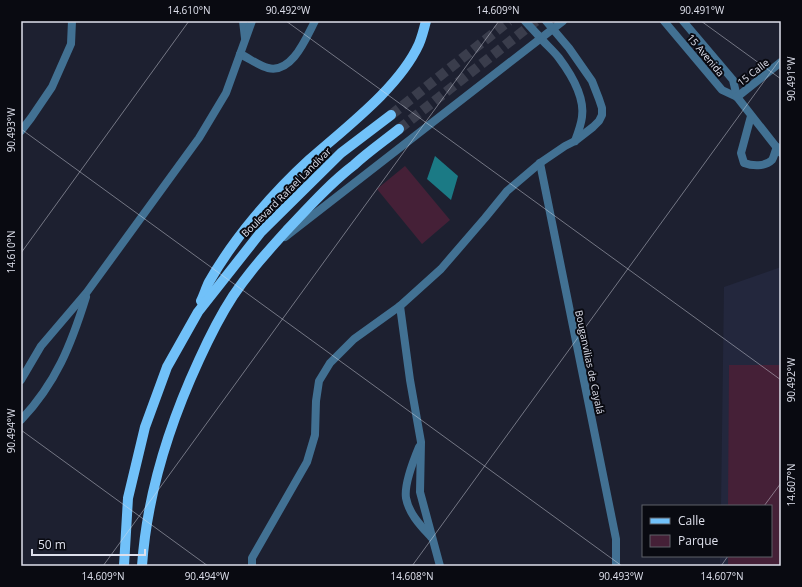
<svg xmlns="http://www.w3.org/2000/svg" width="802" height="587" font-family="'Open Sans',sans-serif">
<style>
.built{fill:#23273d}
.green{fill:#452037}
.water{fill:#1b7a85}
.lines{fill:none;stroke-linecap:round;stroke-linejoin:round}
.primary-tunnel{stroke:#3a3d4c;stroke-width:10;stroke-dasharray:10 5;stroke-linecap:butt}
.street{stroke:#427193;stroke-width:8}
.primary{stroke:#71c1f9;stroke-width:10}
.street-bridge{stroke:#427193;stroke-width:8}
.ticks{fill:none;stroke:#dee0ec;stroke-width:1;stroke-opacity:0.45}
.labels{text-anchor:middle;stroke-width:4;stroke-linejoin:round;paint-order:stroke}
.street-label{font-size:10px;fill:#dee0ec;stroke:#090a11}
.neatline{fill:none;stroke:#dee0ec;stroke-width:1.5}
.ticks-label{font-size:10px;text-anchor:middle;fill:#dee0ec}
</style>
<rect width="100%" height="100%" fill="#1d2030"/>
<!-- built -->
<path class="built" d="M781,267V566H720V556H771V506H721L724,287Z"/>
<!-- green -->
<g class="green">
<path d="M405,166L450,220L422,244L377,189Z"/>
<path d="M729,365H781V566H728V556H771V506H728Z"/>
</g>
<!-- water -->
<path class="water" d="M435,156L458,176L451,200L427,179Z"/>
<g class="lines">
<!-- primary-tunnel -->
<g class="primary-tunnel">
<path d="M391,115L509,21"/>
<path d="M399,129L536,21"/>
</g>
<!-- street -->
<g class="street">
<path d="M243,21L245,38"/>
<path d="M664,21L722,90L737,97"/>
<path d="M683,21L733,80L737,97L781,153"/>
<path d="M538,35C544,43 553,50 559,58C571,74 585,96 582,117C581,125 578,133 575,141"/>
<path d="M240,54C249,58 259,66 268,68C292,74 306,38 315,21"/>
<path d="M737,97L781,62"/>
<path d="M751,116L741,153L744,163C752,166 765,167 772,160C774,157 775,151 777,147"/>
<path d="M21,131L31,118L52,87L71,44L72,21"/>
<path d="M540,163L616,539V566"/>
<path d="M285,237L563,21"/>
<path d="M400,306L410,380L421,442L420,492L440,566"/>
<path d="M21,380L41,346L87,292L199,138L226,93L252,21"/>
<path d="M21,420C56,383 71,345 86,297"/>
<path d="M419,447C414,459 404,485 406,498C409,514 421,526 431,537"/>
<path d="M252,566V558L307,462L315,435L316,401L319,381L330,363L354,339L400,306L441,269L485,218L507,191L540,163L565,146L575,141L593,127L599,121L602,115V108L599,99L592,81L569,48L546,21"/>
</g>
<!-- primary -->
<g class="primary">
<path d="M201,301C204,295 206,288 209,282C234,238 272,194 309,160C345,128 399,88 419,44C422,37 424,29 426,21"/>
<path d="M124,566L128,498L145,427L167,367L198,312L261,232L341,153L391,115"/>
<path d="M142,566C147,494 169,425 199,360C209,338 220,316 233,296C249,272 268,251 287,230C308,208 329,184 354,165C368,152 384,141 399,129"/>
</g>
<!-- street-bridge -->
<path class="street-bridge" d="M525,21L537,34"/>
</g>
<!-- ticks -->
<path class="ticks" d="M286,21L781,380M701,21L781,79M21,129L622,566M21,253L189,21M21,430L208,566M764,506L781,483M103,566L499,21M412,566L781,58M721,566L728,556"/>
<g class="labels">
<!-- street labels -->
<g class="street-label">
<text transform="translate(706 55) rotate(50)" y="4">15 Avenida</text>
<text transform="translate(753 72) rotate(-38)" y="4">15 Calle</text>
<text transform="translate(286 192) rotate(-45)" y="4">Boulevard Rafael Landívar</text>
<text transform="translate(590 362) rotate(78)" y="4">Bouganvilias de Cayalá</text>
</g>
</g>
<!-- border -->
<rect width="802" height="587" fill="none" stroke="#090a11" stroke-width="44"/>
<!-- legend -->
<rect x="642" y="505" width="130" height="52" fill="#090a11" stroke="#5e6069"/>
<rect x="650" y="518" width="20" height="6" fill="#71c1f9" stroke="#5e6069"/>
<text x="678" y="525" font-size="12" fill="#dee0ec">Calle</text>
<rect x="650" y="535" width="20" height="12" fill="#452037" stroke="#5e6069"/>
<text x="678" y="545" font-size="12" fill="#dee0ec">Parque</text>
<!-- scale -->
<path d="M32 549v6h113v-6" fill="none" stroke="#dee0ec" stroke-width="2"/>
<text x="38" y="549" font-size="12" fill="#dee0ec" stroke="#090a11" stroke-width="3" paint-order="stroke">50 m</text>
<rect x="22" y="22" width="758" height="543" class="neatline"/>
<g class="ticks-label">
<text x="189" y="14">14.610°N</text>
<text x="288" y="14">90.492°W</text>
<text x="498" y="14">14.609°N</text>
<text x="702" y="14">90.491°W</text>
<text transform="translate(791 79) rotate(-90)" y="4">90.491°W</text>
<text transform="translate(11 130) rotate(-90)" y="4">90.493°W</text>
<text transform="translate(11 252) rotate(-90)" y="4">14.610°N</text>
<text transform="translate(791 380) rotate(-90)" y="4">90.492°W</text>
<text transform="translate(11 431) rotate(-90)" y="4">90.494°W</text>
<text transform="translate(791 485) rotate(-90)" y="4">14.607°N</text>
<text x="103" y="580">14.609°N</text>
<text x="207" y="580">90.494°W</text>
<text x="412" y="580">14.608°N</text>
<text x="621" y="580">90.493°W</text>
<text x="722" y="580">14.607°N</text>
</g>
</svg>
